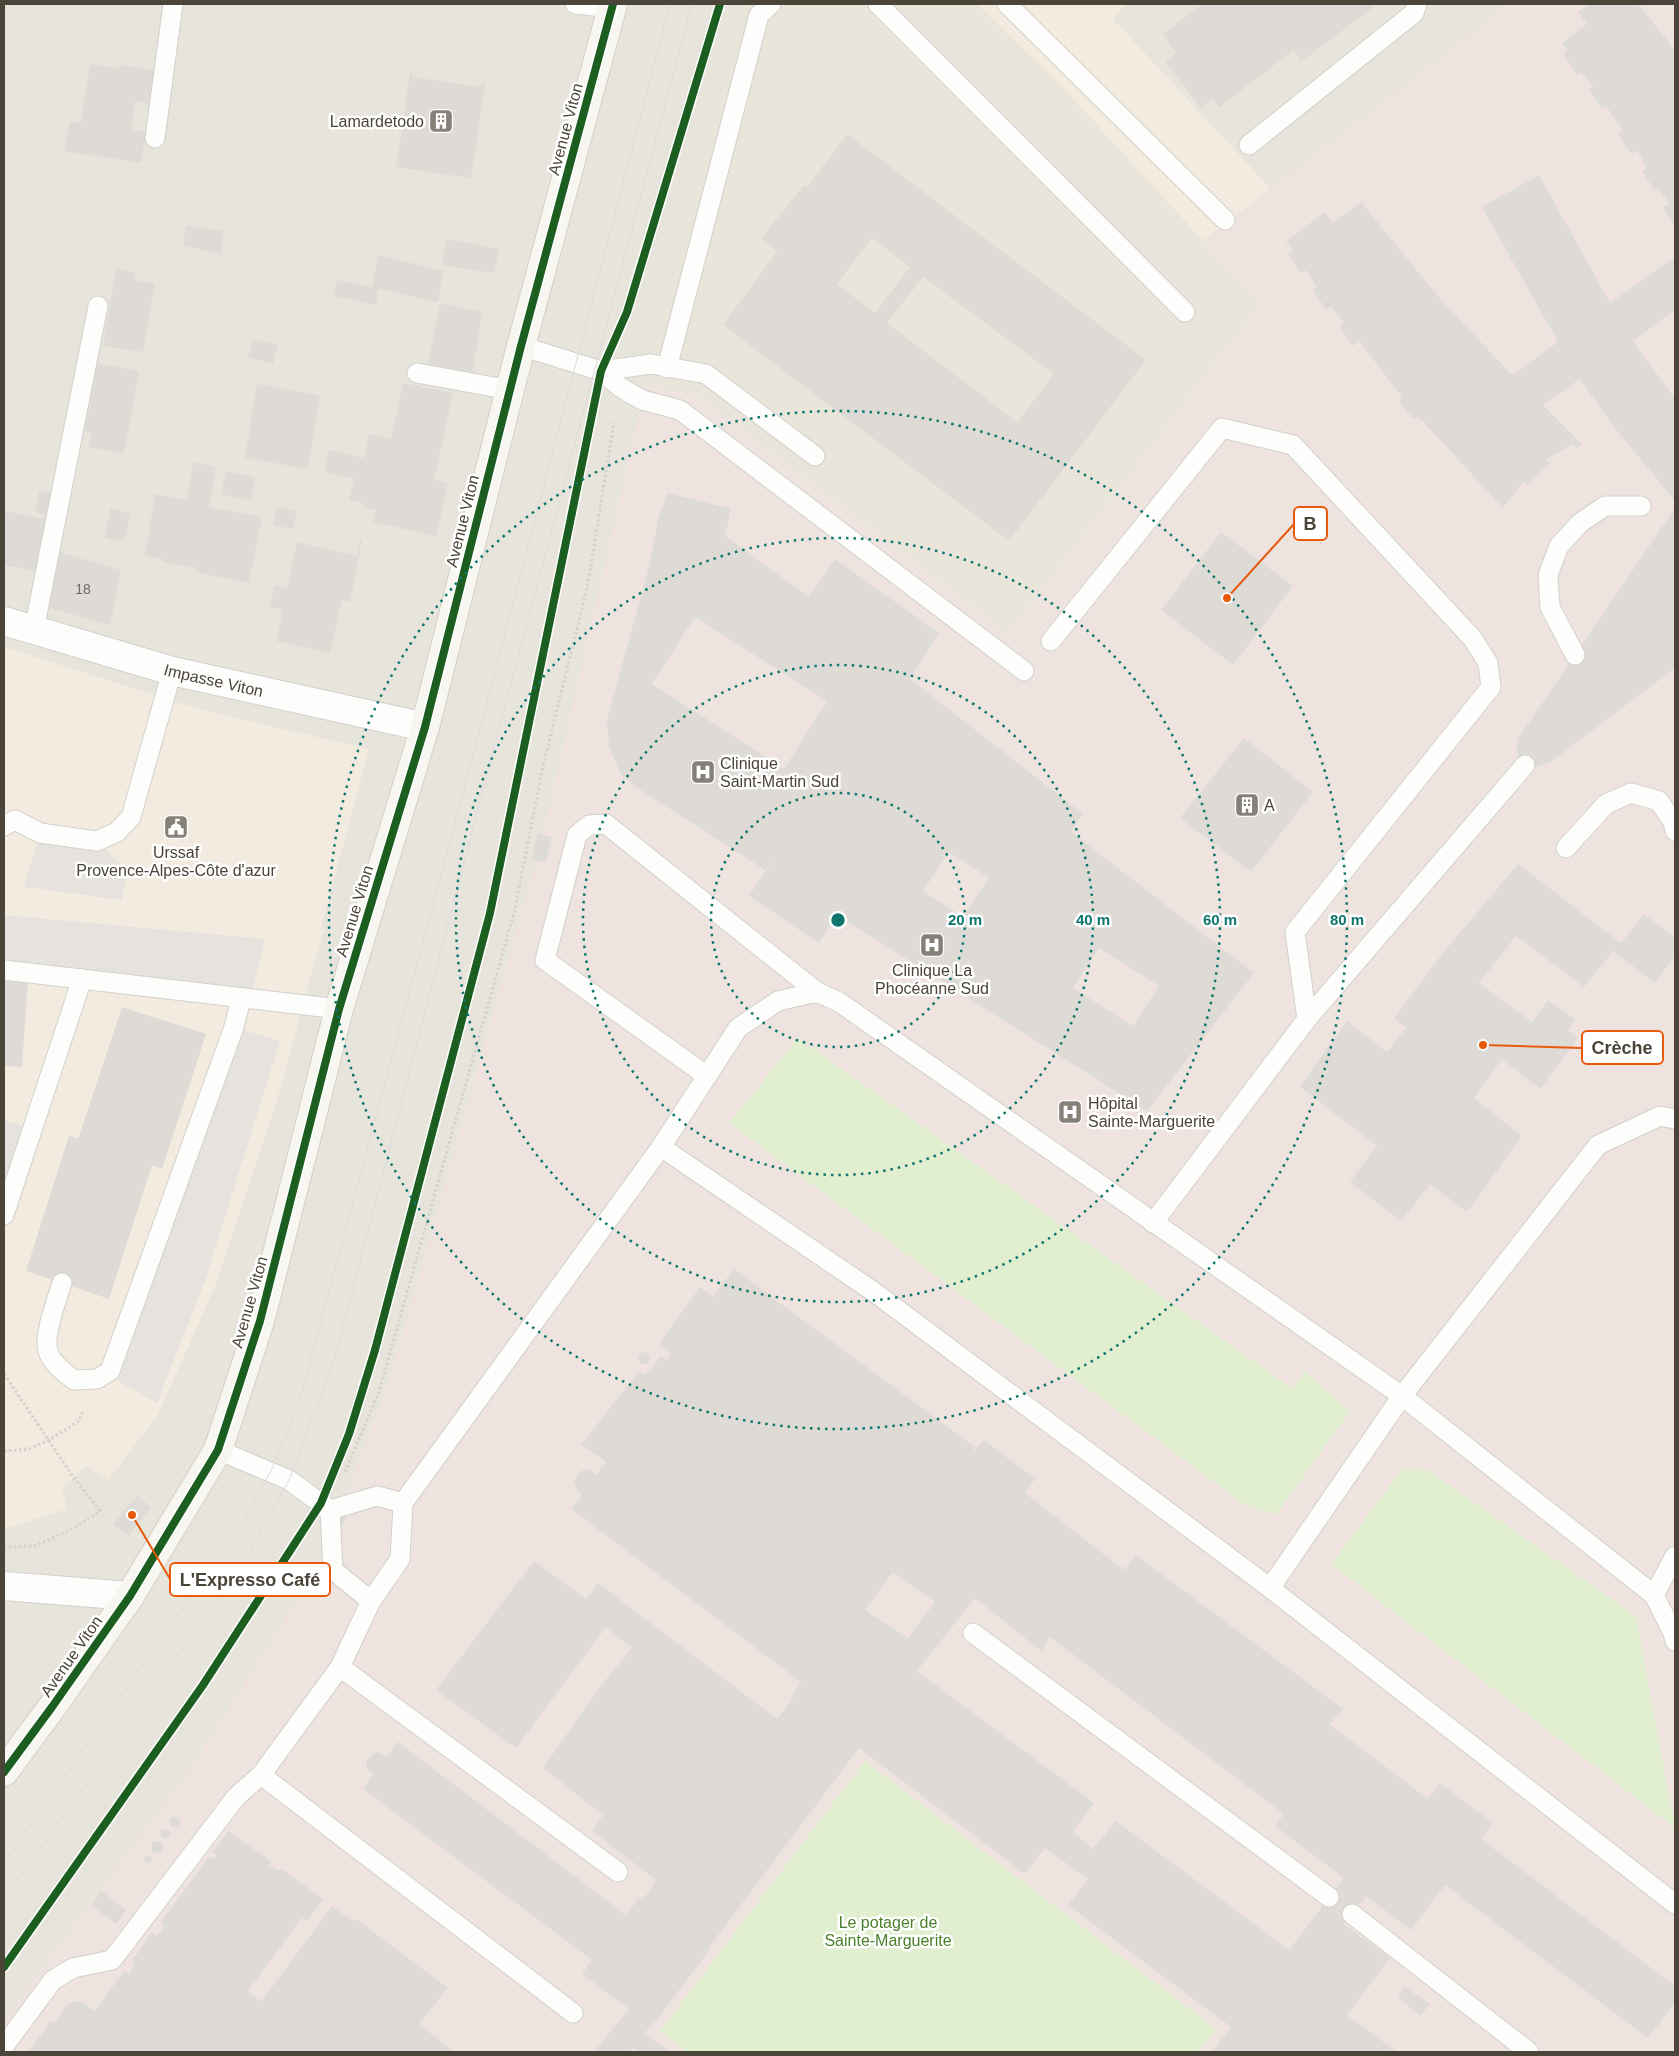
<svg xmlns="http://www.w3.org/2000/svg" width="1679" height="2056" font-family="Arial,sans-serif">
<style>
.residential{fill:#e7e4dc}
.commercial{fill:#f3ebdf}
.education{fill:#eae5da}
.medical{fill:#eee3df}
.green{fill:#e1eecf}
.parking{fill:#e6e3df}
.building{fill:#dedbd6;fill-rule:evenodd}
.lines{fill:none;stroke-linecap:round;stroke-linejoin:round}
.lane-casing{stroke:#d2d0cb;stroke-width:21}
.street-casing{stroke:#d2d0cb;stroke-width:30}
.secondary-casing{stroke:#d3cfc5;stroke-width:30}
.path{stroke:#d3d2cc;stroke-width:3;stroke-dasharray:2.5 2.5;stroke-linecap:butt}
.lane{stroke:#fdfdfc;stroke-width:19}
.street{stroke:#fdfdfc;stroke-width:28}
.secondary{stroke:#f7f6f1;stroke-width:28}
.tram{stroke:#dbdbda;stroke-width:1}
.cycleway-casing{stroke:#fff;stroke-width:11}
.cycleway{stroke:#1b5e20;stroke-width:8}
.ring{fill:none;stroke:#0f766e;stroke-width:2.5;stroke-dasharray:2.5 5}
.labels{text-anchor:middle;stroke-width:5;stroke-linejoin:round;paint-order:stroke}
.number-label{font-size:14px;fill:#706a61}
.poi-label{font-size:16px;fill:#4b4439;stroke:#fff;text-anchor:start}
.street-label{font-size:16px;fill:#4b4439;stroke:#fff}
.park-label{font-size:16px;fill:#4a7f2a;stroke:#fff}
.centre{fill:#0f766e;stroke:#fff;stroke-width:2.5}
.ring-label{font-size:15px;text-anchor:middle;font-weight:bold;fill:#0f766e;stroke:#fff;stroke-width:5;stroke-linejoin:round;paint-order:stroke}
.leader{fill:none;stroke:#e8590c;stroke-width:2}
.callout-dot{fill:#e8590c;stroke:#fff;stroke-width:2}
.callout{fill:#fff;stroke:#e8590c;stroke-width:2}
.callout-label{font-size:18px;text-anchor:middle;font-weight:bold;fill:#4b4439}
</style>
<rect width="100%" height="100%" fill="#f4f2ee"/>
<!-- residential -->
<rect class="residential" x="4" y="4" width="1671" height="2048"/>
<!-- commercial -->
<g class="commercial">
<path d="M973,4H1126L1113,19L1271,189L1203,241Z"/>
<path d="M4,647L202,710L369,749L320,931L324,928L275,1108L217,1282L158,1415L108,1480L86,1466L62,1489L67,1509L7,1528H4Z"/>
</g>
<!-- education -->
<path class="education" d="M746,4H978L1069,94L1261,304L1008,635L694,394L645,387Z"/>
<!-- medical -->
<path class="medical" d="M1503,4H1675V2052H4V2018L190,1769L320,1563L389,1381L541,842L645,387L694,394L1008,634L1261,304L1203,241L1505,7Z"/>
<!-- green -->
<g class="green">
<path d="M798,1038L1293,1389L1304,1371L1350,1411L1276,1515L1245,1505L729,1123Z"/>
<path d="M1403,1468L1428,1470L1636,1616L1675,1828L1331,1564Z"/>
<path d="M865,1761L1216,2029L1198,2052H687L660,2031Z"/>
</g>
<!-- parking -->
<g class="parking">
<path d="M40,833L97,841L127,870L122,900L24,887Z"/>
<path d="M4,915L265,939L250,1000L4,971Z"/>
<path d="M234,1027L280,1041L205,1281L157,1403L121,1383L110,1371Z"/>
<path d="M4,1120L32,1129L4,1215Z"/>
</g>
<!-- building -->
<g class="building">
<path d="M1202,4H1377L1301,62L1294,50L1219,107L1212,99L1201,108L1165,61L1176,53L1163,34Z"/>
<path d="M1590,4H1638L1675,50V228L1663,207L1669,204L1659,188L1655,191L1642,171L1647,168L1637,150L1631,154L1618,134L1623,130L1606,106L1602,109L1589,90L1593,87L1581,72L1577,75L1563,54L1568,51L1562,43L1587,24L1578,12Z"/>
<path d="M90,64L120,69L121,65L156,70L151,104L135,101L131,130L146,132L141,163L64,151L70,121L81,123Z"/>
<path d="M410,73L413,74L412,77L481,87V84H485L471,178L396,167Z"/>
<path d="M847,134L1146,360L1009,541L723,325L777,251L761,238L804,185L807,187ZM872,238L910,267L875,313L837,284ZM923,277L1054,374L1017,422L887,323Z"/>
<path d="M1539,175L1610,303L1675,257V310L1633,341L1675,399V501L1615,428L1580,379L1543,405L1582,444L1576,448L1572,444L1546,460L1550,463L1527,485L1523,482L1503,508L1418,416L1413,419L1399,401L1402,397L1359,341L1353,346L1339,327L1344,323L1331,306L1326,310L1313,290L1317,287L1306,270L1301,273L1288,254L1293,250L1286,242L1324,212L1333,223L1361,202L1441,300L1512,375L1558,342L1482,207Z"/>
<path d="M186,226L223,231L221,255L183,245Z"/>
<path d="M447,239L499,249L494,273L442,265Z"/>
<path d="M378,255L443,271L438,302L379,289L376,305L334,296L337,280L372,287Z"/>
<path d="M116,269L135,273L134,280L155,283L143,352L103,346Z"/>
<path d="M440,303L482,312L473,372L428,364Z"/>
<path d="M253,339L278,345L273,364L248,357Z"/>
<path d="M97,363L139,371L124,454L89,447L92,433L85,431Z"/>
<path d="M403,383L453,393L434,480L448,483L436,536L373,522L376,510L362,507L363,503L349,500L354,479L324,472L329,450L364,458L369,434L391,439Z"/>
<path d="M257,384L320,395L308,469L245,458Z"/>
<path d="M193,462L216,467L209,507L262,517L249,583L195,572L196,568L162,562L163,559L145,556L155,494L187,500Z"/>
<path d="M226,471L255,477L251,501L221,494Z"/>
<path d="M39,490L51,493L46,515L35,512Z"/>
<path d="M667,493L731,509L725,536L809,597L835,559L939,633L910,679L1083,814L1071,832L1254,973L1147,1111L837,915L819,943L749,896L773,859L765,870L639,789L621,775L609,747L607,720L650,563L658,519ZM695,617L827,701L784,769L652,684ZM949,852L989,878L963,917L923,891ZM1099,948L1159,986L1133,1026L1073,988Z"/>
<path d="M277,507L297,511L293,529L273,525Z"/>
<path d="M110,508L131,514L124,541L105,538Z"/>
<path d="M1675,508V668L1549,763L1535,767L1525,765L1519,757L1516,749L1519,737Z"/>
<path d="M4,511L46,519L35,571L4,565Z"/>
<path d="M1221,532L1293,586L1233,665L1161,610Z"/>
<path d="M360,539L362,540L350,602L342,600L330,653L276,641L282,614H281L282,610L270,607L274,585L287,588L297,542L357,556Z"/>
<path d="M56,551L121,570L110,625L46,607Z"/>
<path d="M1244,738L1313,792L1251,872L1180,818Z"/>
<path d="M538,833L552,837L546,862L531,859Z"/>
<path d="M1518,864L1621,943L1644,914L1675,937V956L1655,983L1613,951L1584,987L1516,936L1479,983L1532,1022L1548,1000L1575,1019L1568,1030L1578,1039L1540,1089L1502,1059L1474,1098L1522,1136L1467,1212L1430,1184L1401,1221L1350,1182L1377,1146L1300,1087L1347,1021L1387,1052L1406,1028L1394,1018L1442,954Z"/>
<path d="M4,976L28,978L22,1067L4,1066Z"/>
<path d="M122,1007L206,1034L162,1169L152,1165L109,1299L26,1271L69,1136L78,1139Z"/>
<path d="M734,1269L975,1447L971,1454L984,1440L1035,1479L1025,1493L1124,1570L1136,1555L1343,1709L1329,1724L1428,1799L1440,1783L1493,1823L1481,1839L1675,1986V2003L1648,2038L1445,1885L1411,1930L1366,1896L1344,1924L1390,1958L1347,2015L1397,2052H1212L1231,2027L1068,1905L1088,1879L1045,1848L1025,1874L859,1748L737,1910L707,1950L709,1951L651,2027L644,2033L671,2052H639L633,2048L630,2052H594L629,2009L582,1974L592,1960L363,1789L374,1774L367,1769L366,1762L373,1753L380,1752L386,1757L398,1742L626,1915L639,1898L643,1900L656,1880L592,1831L603,1815L543,1768L603,1683L632,1648L606,1627L516,1748L436,1690L534,1561L586,1599L598,1583L777,1719L793,1699L791,1698L801,1682L571,1509L582,1495L578,1492L574,1480L581,1471L590,1469L595,1475L607,1462L581,1445L639,1371L645,1375L661,1356L667,1360L671,1353L659,1344L700,1287L713,1297ZM893,1572L935,1602L908,1638L865,1610ZM975,1598L1041,1651L1050,1637L1284,1814L1275,1826L1344,1878L1289,1950L1116,1821L1093,1849L1073,1832L1094,1803L917,1671Z"/>
<circle cx="644" cy="1358" r="6"/>
<path d="M137,1496L151,1507L128,1536L113,1524Z"/>
<path d="M338,1513L347,1517L340,1530Z"/>
<circle cx="175" cy="1822" r="5.5"/>
<circle cx="165" cy="1834" r="5"/>
<path d="M228,1831L272,1862L269,1865L278,1871L281,1868L323,1899L307,1921L302,1918L248,1991L261,2002L332,1906L353,1921L355,1918L448,1988L419,2024L454,2052H28L51,2021L54,2023L68,2004L76,2001L84,2003L94,2012L124,1971L129,1974L135,1963L132,1961L152,1932L157,1936L165,1925L161,1922L209,1857L214,1859L217,1855L212,1853Z"/>
<circle cx="157" cy="1847" r="6"/>
<path d="M147,1855L151,1856L152,1860L150,1863L145,1862L144,1859Z"/>
<path d="M101,1891L126,1910L116,1924L91,1905Z"/>
<path d="M1405,1987L1430,2004L1420,2016L1398,1997Z"/>
</g>
<g class="lines">
<defs>
<g id="lane">
<path d="M575,4L612,8"/>
<path d="M878,4L1185,312"/>
<path d="M1007,4L1225,220"/>
<path d="M155,138L173,4"/>
<path d="M1249,145L1414,13L1417,4"/>
<path d="M521,346L601,371L651,364L706,374L815,456"/>
<path d="M667,368L759,15L771,4"/>
<path d="M601,371L620,387L642,400L680,410L1024,671"/>
<path d="M417,373L510,390"/>
<path d="M34,630L98,306"/>
<path d="M1051,641L1222,428L1293,445L1473,639L1488,663L1491,687L1295,932L1307,1019"/>
<path d="M1575,655L1550,607L1548,575L1559,546L1580,523L1605,506H1641"/>
<path d="M4,826L15,820L40,833L97,841L117,832L131,817L172,671"/>
<path d="M1566,848L1606,804L1631,793L1659,801L1673,822L1675,831"/>
<path d="M4,970L339,1009"/>
<path d="M707,1076L545,960L577,835L589,825L606,824L817,992"/>
<path d="M661,1147L874,1292L1270,1588L1675,1904"/>
<path d="M4,1215L82,979"/>
<path d="M1153,1223L1307,1019L1525,765"/>
<path d="M62,1283C57,1299 43,1336 48,1351C52,1364 64,1372 74,1380L97,1379L110,1371L234,1027L241,999"/>
<path d="M218,1450L289,1480L330,1510L333,1570L371,1601"/>
<path d="M330,1510L377,1496L403,1503"/>
<path d="M1270,1588L1402,1396L1598,1145L1660,1116L1675,1119"/>
<path d="M1654,1595L1675,1556"/>
<path d="M973,1633L1329,1897"/>
<path d="M340,1667L618,1872"/>
<path d="M1352,1914L1529,2052"/>
<path d="M573,2013L261,1775L340,1667L371,1601L400,1559L403,1503L661,1147L738,1028L778,1001L817,992L839,1002L1402,1396L1654,1595L1673,1633L1675,1641"/>
<path d="M4,2046L53,1980L73,1968L112,1960L236,1797L261,1775"/>
</g>
<g id="street">
<path id="s1" d="M4,621L172,671L425,727"/>
<path d="M4,1586L130,1596"/>
</g>
<path id="secondary" d="M4,1772L52,1707L130,1596L218,1450L260,1321L339,1009L425,727L521,346L613,4"/>
</defs>
<!-- lane casing -->
<use href="#lane" class="lane-casing"/>
<!-- street casing -->
<use href="#street" class="street-casing"/>
<!-- secondary casing -->
<use href="#secondary" class="secondary-casing"/>
<!-- path -->
<g class="path">
<path d="M4,1374L74,1478L100,1511L74,1528L35,1546L4,1547"/>
<path d="M4,1451L29,1449L49,1440L79,1421L83,1411"/>
<path d="M345,1472L379,1392L514,913L544,762L588,584L614,422"/>
</g>
<!-- lane -->
<use href="#lane" class="lane"/>
<!-- street -->
<use href="#street" class="street"/>
<!-- secondary -->
<use href="#secondary" class="secondary"/>
<!-- tram -->
<g class="tram">
<path d="M4,1863L243,1521L271,1471L298,1407L474,752L670,4"/>
<path d="M4,1899L178,1656L248,1555L289,1480L335,1358L492,755L692,4"/>
</g>
<defs>
<g id="cycleway">
<path d="M4,1772L52,1707L130,1596L218,1450L260,1321L339,1009L425,727L521,346L613,4"/>
<path d="M4,1967L203,1685L321,1503L349,1434L375,1350L490,913L601,371L627,312L720,4"/>
</g>
</defs>
<!-- cycleway casing -->
<use href="#cycleway" class="cycleway-casing"/>
<!-- cycleway -->
<use href="#cycleway" class="cycleway"/>
</g>
<!-- distance rings -->
<g class="ring">
<circle cx="838" cy="920" r="127"/>
<circle cx="838" cy="920" r="255"/>
<circle cx="838" cy="920" r="382"/>
<circle cx="838" cy="920" r="509"/>
</g>
<!-- icons -->
<defs>
<symbol id="building-square" viewBox="-11 -11 22 22"><rect x="-9" y="-9" width="18" height="18" rx="4" fill="#868178" stroke="#fff"/><path d="M-4-6H4V6H1V3H-1V6H-4ZM-2.5-4.3h1.7v1.8h-1.7ZM.8-4.3h1.7v1.8H.8ZM-2.5-1h1.7V.8h-1.7ZM.8-1h1.7V.8H.8Z" fill="#fff"/></symbol>
<symbol id="hospital-square" viewBox="-11 -11 22 22"><rect x="-9" y="-9" width="18" height="18" rx="4" fill="#868178" stroke="#fff"/><path d="M-5-5h3v3.5h4V-5h3V5h-3V1.5h-4V5h-3Z" fill="#fff"/></symbol>
<symbol id="civic-square" viewBox="-11 -11 22 22"><rect x="-9" y="-9" width="18" height="18" rx="4" fill="#868178" stroke="#fff"/><path d="M-.6-6.5H3V-4.5H.6V-3L4-1V1h2V6H-6V1h2V-1L-.6-3ZM-1.2 2.5V6h2.4V2.5Z" fill="#fff"/></symbol>
</defs>
<g fill-rule="evenodd">
<use href="#building-square" x="427" y="107" width="28" height="28"/>
<use href="#hospital-square" x="689" y="758" width="28" height="28"/>
<use href="#building-square" x="1233" y="791" width="28" height="28"/>
<use href="#civic-square" x="162" y="813" width="28" height="28"/>
<use href="#hospital-square" x="918" y="931" width="28" height="28"/>
<use href="#hospital-square" x="1056" y="1098" width="28" height="28"/>
</g>
<g class="labels">
<!-- number labels -->
<g class="number-label">
<text x="83" y="594">18</text>
</g>
<!-- poi labels -->
<g class="poi-label">
<text x="424" y="127" text-anchor="end">Lamardetodo</text>
<text x="720" y="769">Clinique<tspan x="720" dy="18">Saint-Martin Sud</tspan></text>
<text x="1264" y="811">A</text>
<text x="176" y="858" text-anchor="middle">Urssaf<tspan x="176" dy="18">Provence-Alpes-Côte d'azur</tspan></text>
<text x="932" y="976" text-anchor="middle">Clinique La<tspan x="932" dy="18">Phocéanne Sud</tspan></text>
<text x="1088" y="1109">Hôpital<tspan x="1088" dy="18">Sainte-Marguerite</tspan></text>
</g>
<!-- street labels -->
<g class="street-label">
<text transform="translate(565 129) rotate(-75)" y="6">Avenue Viton</text>
<text transform="translate(462 521) rotate(-76)" y="6">Avenue Viton</text>
<text dy="6" stroke="none"><textPath href="#s1" startOffset="218">Impasse Viton</textPath></text>
<text transform="translate(354 911) rotate(-73)" y="6">Avenue Viton</text>
<text transform="translate(249 1302) rotate(-74)" y="6">Avenue Viton</text>
<text transform="translate(71 1656) rotate(-55)" y="6">Avenue Viton</text>
</g>
<!-- park labels -->
<g class="park-label">
<text x="888" y="1928">Le potager de<tspan x="888" dy="18">Sainte-Marguerite</tspan></text>
</g>
</g>
<circle cx="838" cy="920" r="8" class="centre"/>
<g class="ring-label">
<text x="965" y="925">20 m</text>
<text x="1093" y="925">40 m</text>
<text x="1220" y="925">60 m</text>
<text x="1347" y="925">80 m</text>
</g>
<!-- callouts -->
<path class="leader" d="M1227 598L1294 524M1483 1045L1582 1048M132 1515L170 1579"/>
<g class="callout-dot">
<circle cx="1227" cy="598" r="5"/>
<circle cx="1483" cy="1045" r="5"/>
<circle cx="132" cy="1515" r="5"/>
</g>
<g class="callout">
<rect x="1294" y="507" width="33" height="33" rx="5"/>
<rect x="1582" y="1031" width="81" height="33" rx="5"/>
<rect x="170" y="1563" width="160" height="33" rx="5"/>
</g>
<g class="callout-label">
<text x="1310" y="530">B</text>
<text x="1622" y="1054">Crèche</text>
<text x="250" y="1586">L'Expresso Café</text>
</g>
<!-- border -->
<rect width="1679" height="2056" fill="none" stroke="#4b4439" stroke-width="10"/>
</svg>
